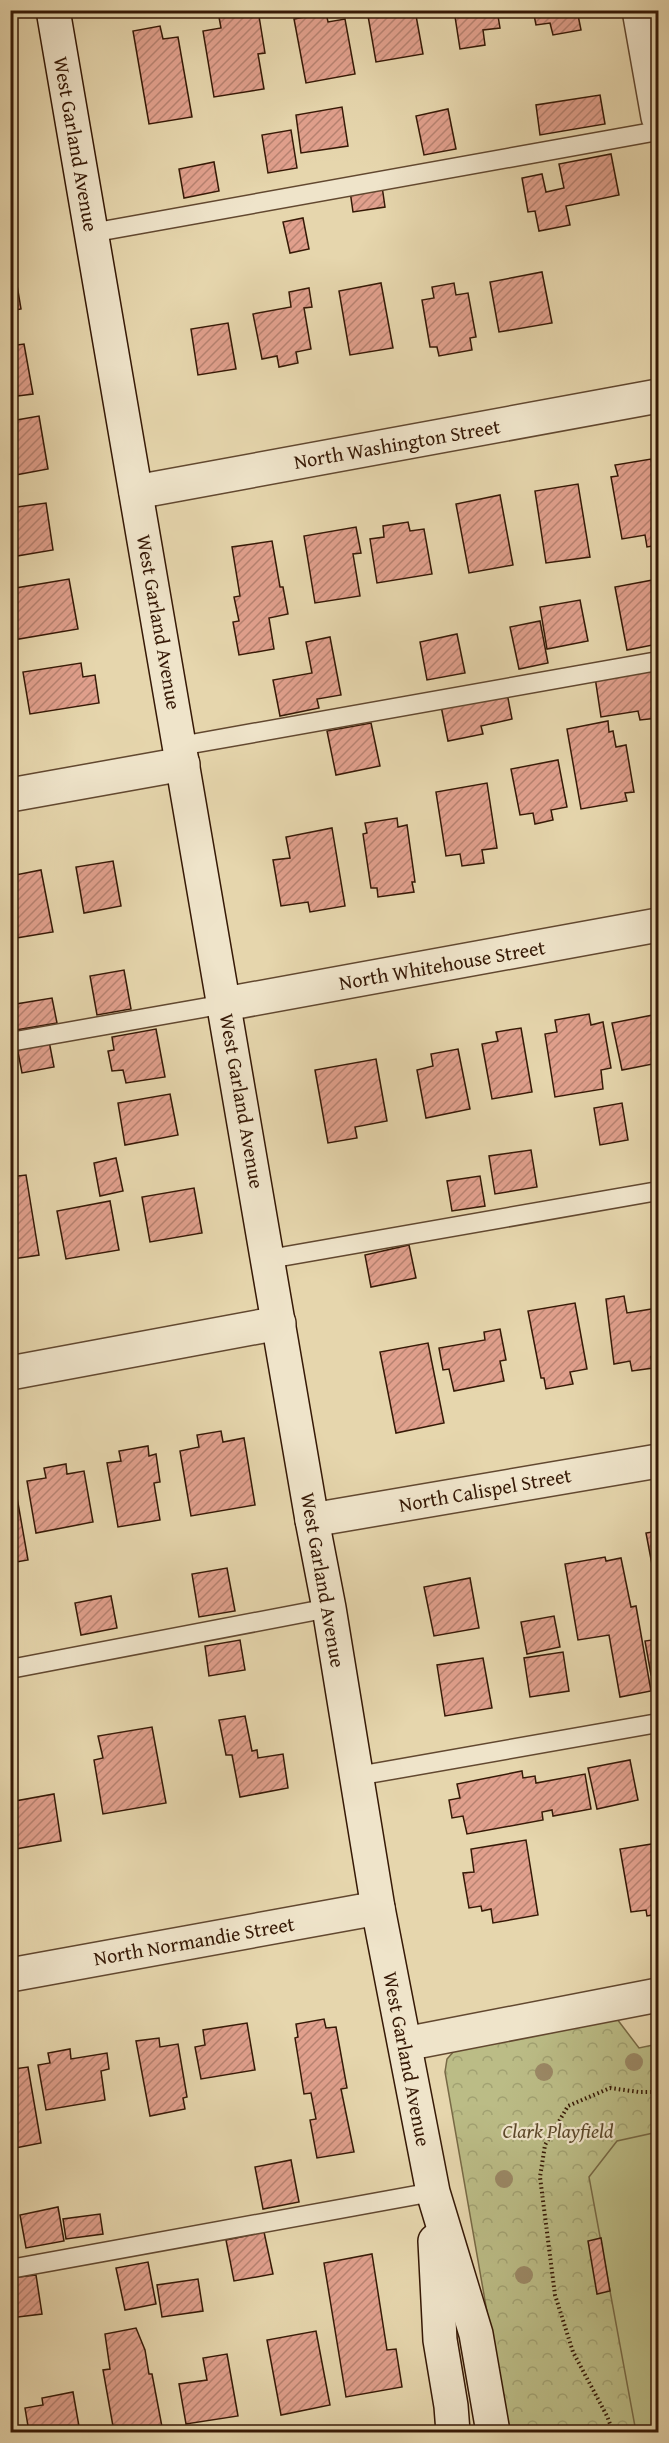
<svg xmlns="http://www.w3.org/2000/svg" width="669" height="2443" font-family="'Gentium Book Plus',serif">
<style>
.forest{fill:url(#forest-crowns);stroke:#786a46;stroke-width:1.5}
.pitch{fill:#bbbc86;stroke:#786a46;stroke-width:1.5}
.building{fill:url(#building-hatch);stroke:#361906;stroke-width:1.5}
.lines{fill:none;stroke-linecap:round;stroke-linejoin:round}
.lane-casing{stroke:#624830;stroke-width:21}
.street-casing{stroke:#624830;stroke-width:36}
.secondary-casing{stroke:#361906;stroke-width:36}
.path{stroke:#361906;stroke-width:4;stroke-dasharray:1.5 3;stroke-linecap:butt}
.lane{stroke:#efe4ca;stroke-width:18}
.street{stroke:#efe4ca;stroke-width:33}
.secondary{stroke:#efe4ca;stroke-width:33}
.tree{fill:#9b8966}
.labels{text-anchor:middle;stroke-width:4.5;stroke-linejoin:round;paint-order:stroke}
.street-label{font-size:20px;fill:#361906;stroke:#efe4ca}
.park-label{font-size:20px;font-style:italic;fill:#5e4a2c;stroke:#efe4ca}
</style>
<defs>
<pattern id="forest-crowns" width="20" height="18" patternUnits="userSpaceOnUse" patternTransform="scale(1.5)"><rect width="20" height="18" fill="#bbbc86"/><path d="M2 6a3 3 0 1 1 6 0M12 15a3 3 0 1 1 6 0" fill="none" stroke="#a1a172"/></pattern>
<pattern id="building-hatch" width="6" height="6" patternUnits="userSpaceOnUse" patternTransform="scale(1.5)"><rect width="6" height="6" fill="#e1a08d"/><path d="M-1 1l2-2M0 6l6-6M5 7l2-2" fill="none" stroke="#b78271"/></pattern>
</defs>
<rect width="100%" height="100%" fill="#e6d6ad"/>
<filter id="stains"><feTurbulence type="fractalNoise" baseFrequency=".00333" numOctaves="4"/><feColorMatrix values="0 0 0 0 .2 0 0 0 0 .09 0 0 0 0 .02 0 0 0 .5 -.17"/></filter>
<radialGradient id="worn" r=".72"><stop offset=".6" stop-color="#630" stop-opacity="0"/><stop offset="1" stop-color="#630" stop-opacity=".3"/></radialGradient>
<!-- forest -->
<path class="forest" d="M617,2019L639,2048L658,2044V2432H508L445,2072L447,2059L455,2050Z"/>
<!-- pitch -->
<path class="pitch" d="M658,2132V2432H636L589,2177L617,2141Z"/>
<!-- building -->
<g class="building">
<path d="M258,10L265,53L258,54L264,89L214,97L203,31L221,28L219,17Z"/>
<path d="M367,10H415L423,54L376,62Z"/>
<path d="M454,10H497L500,28L483,30L485,45L460,49Z"/>
<path d="M533,10H577L581,30L553,35L550,23L536,25Z"/>
<path d="M326,13L328,22L345,19L355,74L306,83L294,19Z"/>
<path d="M160,26L163,39L178,37L192,117L149,124L133,31Z"/>
<path d="M600,95L605,124L540,135L536,105Z"/>
<path d="M342,107L348,146L301,153L296,115Z"/>
<path d="M448,109L456,149L424,155L416,116Z"/>
<path d="M291,130L297,168L268,173L262,135Z"/>
<path d="M611,154L619,195L566,206L570,225L539,231L535,211L528,212L522,178L542,174L546,192L564,188L559,164Z"/>
<path d="M214,162L219,191L184,198L179,169Z"/>
<path d="M382,186L385,207L353,212L350,191Z"/>
<path d="M303,218L309,249L290,253L283,222Z"/>
<path d="M13,261L21,309L10,311V262Z"/>
<path d="M542,272L552,323L499,332L490,282Z"/>
<path d="M381,283L393,348L350,355L339,291Z"/>
<path d="M454,283L456,295L468,293L476,337L470,338L472,350L439,356L437,347H430L422,300L434,298L432,287Z"/>
<path d="M309,288L312,307L304,308L311,349L296,352L298,363L279,367L277,356L262,359L253,314L291,307L289,292Z"/>
<path d="M228,323L236,369L198,375L191,329Z"/>
<path d="M24,344L33,394L10,397V346Z"/>
<path d="M39,416L48,469L10,476L11,421Z"/>
<path d="M651,459L653,470L658,469V545L647,547L645,535L622,539L611,477L618,476L615,465Z"/>
<path d="M578,484L590,557L546,563L535,491Z"/>
<path d="M500,495L513,565L469,573L456,504Z"/>
<path d="M46,503L53,550L11,557L10,508Z"/>
<path d="M408,522L410,531L424,529L432,574L377,583L370,539L384,537L383,526Z"/>
<path d="M356,527L361,553L353,554L360,596L315,603L304,536Z"/>
<path d="M272,541L280,587H283L288,614L269,618L274,649L239,655L233,622L239,621L234,597L240,596L232,547Z"/>
<path d="M69,579L78,629L13,640L10,589Z"/>
<path d="M658,579V644L627,650L615,587Z"/>
<path d="M580,600L588,641L547,649L540,607Z"/>
<path d="M540,621L548,663L519,669L510,627Z"/>
<path d="M457,634L465,673L427,680L420,642Z"/>
<path d="M330,637L341,695L317,699L319,708L280,716L273,680L312,673L306,642Z"/>
<path d="M81,663L83,677L95,675L99,703L30,714L23,672Z"/>
<path d="M658,667V718L640,720L638,711L601,717L595,677Z"/>
<path d="M507,693L512,719L481,726L483,734L448,741L441,706Z"/>
<path d="M608,721L609,732L613,731L616,747L626,745L634,792L625,793L627,801L581,809L567,729Z"/>
<path d="M371,723L380,766L336,775L327,731Z"/>
<path d="M558,760L567,807L551,810L553,820L535,824L533,813L520,815L511,769Z"/>
<path d="M658,768V809L652,769Z"/>
<path d="M487,783L497,848L482,850L484,863L462,866L460,854L446,856L436,792Z"/>
<path d="M397,818L398,827L407,825L415,882H412L414,892L378,897L377,888H371L363,834L367,833L365,823Z"/>
<path d="M332,828L345,906L310,912L308,902L281,906L273,860L290,858L286,837Z"/>
<path d="M113,861L121,906L84,913L76,867Z"/>
<path d="M41,870L53,932L10,939V876Z"/>
<path d="M124,970L131,1009L97,1015L90,976Z"/>
<path d="M52,998L57,1023L10,1031V1005Z"/>
<path d="M589,1014L591,1025L603,1022L611,1068L601,1070L603,1089L555,1097L545,1034L557,1032L555,1020Z"/>
<path d="M658,1014V1063L622,1070L612,1023Z"/>
<path d="M521,1028L532,1092L492,1099L482,1044L498,1041L496,1032Z"/>
<path d="M156,1029L165,1077L126,1083L123,1070L112,1071L108,1051L114,1050L112,1037Z"/>
<path d="M49,1041L54,1067L22,1073L17,1047Z"/>
<path d="M458,1049L470,1109L426,1118L417,1070L433,1066L431,1054Z"/>
<path d="M376,1059L387,1121L355,1127L357,1138L328,1143L315,1070Z"/>
<path d="M170,1094L178,1135L125,1145L118,1103Z"/>
<path d="M622,1103L628,1140L600,1145L594,1108Z"/>
<path d="M531,1150L537,1187L495,1194L489,1156Z"/>
<path d="M116,1158L123,1191L100,1196L94,1163Z"/>
<path d="M26,1175L39,1255L13,1259L10,1249V1177Z"/>
<path d="M480,1176L485,1206L452,1211L447,1181Z"/>
<path d="M194,1188L202,1233L150,1242L142,1197Z"/>
<path d="M110,1201L119,1250L66,1259L57,1211Z"/>
<path d="M409,1245L416,1278L371,1287L365,1255Z"/>
<path d="M624,1296L627,1313L658,1308V1356L651,1357L653,1368L632,1371L630,1361L614,1364L606,1299Z"/>
<path d="M575,1303L587,1369L570,1372L573,1384L546,1389L544,1378H541L528,1311Z"/>
<path d="M500,1329L506,1360L500,1361L504,1381L454,1391L449,1369L443,1370L439,1348L485,1340L484,1332Z"/>
<path d="M428,1343L444,1423L396,1433L380,1352Z"/>
<path d="M221,1431L223,1442L244,1438L255,1505L191,1516L180,1451L199,1447L197,1435Z"/>
<path d="M148,1446L149,1456L156,1454L160,1482L154,1483L160,1520L118,1527L107,1463L121,1461L119,1451Z"/>
<path d="M66,1464L67,1474L84,1471L93,1522L36,1533L27,1481L46,1478L44,1468Z"/>
<path d="M15,1486L28,1560L10,1563V1487Z"/>
<path d="M658,1531V1596L646,1533Z"/>
<path d="M605,1557L606,1561L621,1558L631,1607L636,1606L651,1691L620,1697L609,1635L578,1640L565,1564Z"/>
<path d="M227,1568L235,1611L199,1617L192,1574Z"/>
<path d="M470,1578L479,1628L434,1636L424,1587Z"/>
<path d="M111,1596L117,1628L81,1635L75,1603Z"/>
<path d="M554,1616L560,1647L527,1654L521,1622Z"/>
<path d="M658,1639V1674L651,1675L645,1641Z"/>
<path d="M240,1640L245,1670L209,1676L205,1646Z"/>
<path d="M563,1652L569,1691L530,1697L524,1658Z"/>
<path d="M483,1658L492,1708L445,1716L437,1665Z"/>
<path d="M245,1716L252,1751L257,1750L258,1758L283,1754L288,1788L240,1797L232,1755H226L219,1720Z"/>
<path d="M152,1727L166,1803L103,1814L94,1760L103,1758L98,1736Z"/>
<path d="M630,1760L638,1800L597,1809L588,1768Z"/>
<path d="M522,1771L523,1778L535,1776L536,1783L585,1774L591,1809L553,1816L552,1810L542,1812L543,1820L467,1834L463,1816L452,1818L449,1800L460,1798L457,1784Z"/>
<path d="M54,1794L61,1841L10,1850V1802Z"/>
<path d="M526,1840L538,1915L493,1923L491,1909L482,1911L481,1906L469,1908L463,1873L474,1872L471,1849Z"/>
<path d="M658,1843V1914L647,1916L646,1910L631,1912L620,1849Z"/>
<path d="M324,2019L326,2028L336,2027L347,2088L341,2089L354,2152L317,2158L310,2120L316,2119L311,2093L304,2094L295,2038L298,2037L296,2024Z"/>
<path d="M247,2023L255,2070L201,2079L195,2047L205,2045L203,2030Z"/>
<path d="M159,2038L160,2047L178,2044L187,2097L183,2098L185,2109L150,2116L136,2041Z"/>
<path d="M70,2049L71,2059L107,2053L109,2069L101,2071L105,2100L46,2110L38,2065L50,2063L48,2053Z"/>
<path d="M10,2064H13L14,2069L28,2067L41,2143L10,2149Z"/>
<path d="M291,2160L299,2202L263,2209L255,2167Z"/>
<path d="M58,2207L64,2241L26,2248L20,2215Z"/>
<path d="M100,2214L103,2234L66,2239L63,2219Z"/>
<path d="M264,2232L273,2274L234,2281L226,2240Z"/>
<path d="M601,2238L610,2291L597,2294L588,2241Z"/>
<path d="M372,2254L387,2350L396,2349L402,2387L346,2397L324,2263Z"/>
<path d="M148,2262L156,2304L125,2310L116,2268Z"/>
<path d="M36,2275L42,2314L10,2318V2278Z"/>
<path d="M198,2279L203,2311L162,2317L157,2285Z"/>
<path d="M136,2328L145,2350L149,2374H152L163,2432H114L103,2370L110,2369L105,2334Z"/>
<path d="M316,2331L330,2405L281,2415L267,2340Z"/>
<path d="M227,2354L238,2416L186,2424L179,2384L207,2380L203,2358Z"/>
<path d="M73,2392L80,2432H29L25,2408L43,2405L42,2398Z"/>
</g>
<g class="lines">
<defs>
<g id="lane">
<path d="M91,233L658,131"/>
<path d="M180,746L658,661"/>
<path d="M10,1042L225,1004"/>
<path d="M269,1259L658,1191"/>
<path d="M10,1669L329,1608"/>
<path d="M357,1776L658,1723"/>
<path d="M10,2269L433,2192"/>
</g>
<g id="street">
<path d="M639,10L658,117"/>
<path d="M136,492L658,396"/>
<path d="M10,795L183,764"/>
<path d="M225,1004L658,925"/>
<path d="M10,1373L279,1323"/>
<path d="M312,1520L658,1461"/>
<path d="M10,1975L378,1908"/>
<path d="M405,2044L658,1995"/>
</g>
<g id="secondary">
<path d="M53,10L312,1520L329,1608L378,1908L433,2192L476,2334L493,2432"/>
<path d="M435,2241L440,2340L451,2406L453,2432"/>
</g>
</defs>
<!-- lane casing -->
<use href="#lane" class="lane-casing"/>
<!-- street casing -->
<use href="#street" class="street-casing"/>
<!-- secondary casing -->
<use href="#secondary" class="secondary-casing"/>
<!-- path -->
<path class="path" d="M613,2432L607,2416L573,2352L555,2295L540,2177L545,2145L568,2106L610,2088L639,2092H658"/>
<!-- lane -->
<use href="#lane" class="lane"/>
<!-- street -->
<use href="#street" class="street"/>
<!-- secondary -->
<use href="#secondary" class="secondary"/>
</g>
<!-- trees -->
<g class="tree">
<circle cx="634" cy="2062" r="9"/>
<circle cx="544" cy="2072" r="9"/>
<circle cx="504" cy="2179" r="9"/>
<circle cx="524" cy="2275" r="9"/>
</g>
<g class="labels">
<!-- street labels -->
<g class="street-label">
<text transform="translate(76 144) rotate(80)" y="7">West Garland Avenue</text>
<text transform="translate(397 444) rotate(-10)" y="7">North Washington Street</text>
<text transform="translate(159 622) rotate(80)" y="7">West Garland Avenue</text>
<text transform="translate(442 965) rotate(-10)" y="7">North Whitehouse Street</text>
<text transform="translate(242 1101) rotate(80)" y="7">West Garland Avenue</text>
<text transform="translate(485 1490) rotate(-10)" y="7">North Calispel Street</text>
<text transform="translate(323 1580) rotate(80)" y="7">West Garland Avenue</text>
<text transform="translate(194 1941) rotate(-10)" y="7">North Normandie Street</text>
<text transform="translate(407 2059) rotate(79)" y="7">West Garland Avenue</text>
</g>
<!-- park labels -->
<g class="park-label">
<text x="558" y="2138">Clark Playfield</text>
</g>
</g>
<!-- margin -->
<rect width="669" height="2443" fill="none" stroke="#e6d6ad" stroke-width="36"/>
<rect x="12" y="12" width="645" height="2419" fill="none" stroke="#361906" stroke-width="3"/>
<rect x="18" y="18" width="633" height="2407" fill="none" stroke="#361906" stroke-width="1.5"/>
<rect width="100%" height="100%" filter="url(#stains)"/>
<rect width="100%" height="100%" fill="url(#worn)"/>
</svg>
